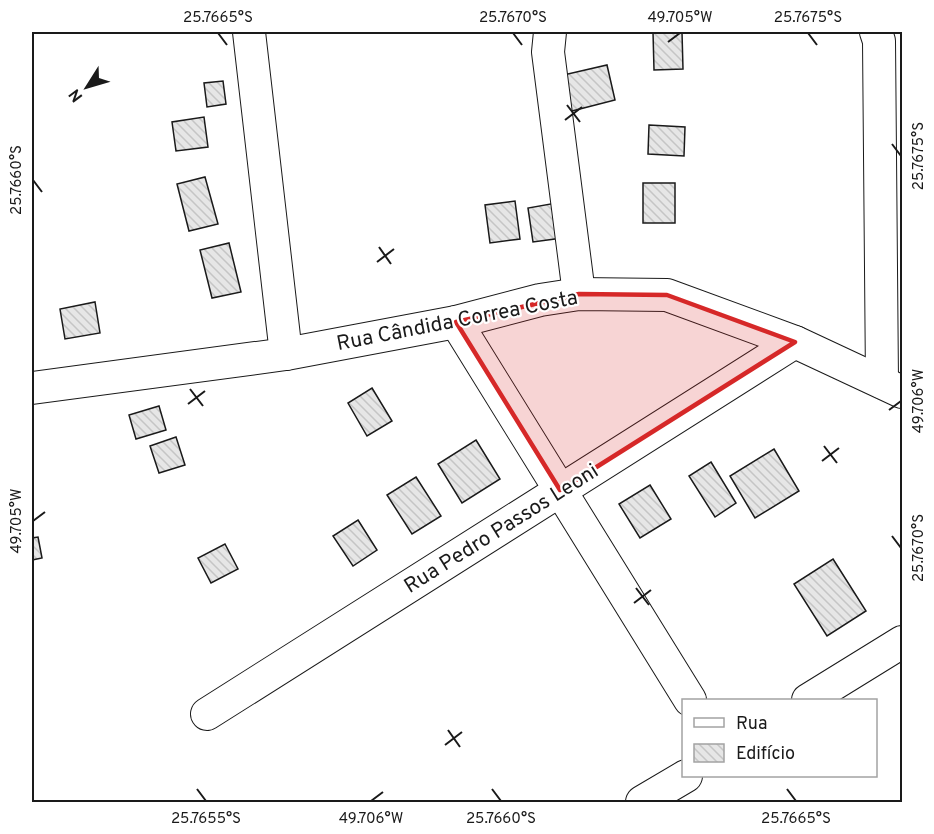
<svg xmlns="http://www.w3.org/2000/svg" width="934" height="834" font-family="Overpass,sans-serif">
<style>
.building{fill:url(#building-back-hatch);stroke:#1a1a1a;stroke-width:1.5}
.lines{fill:none;stroke-linecap:round;stroke-linejoin:round}
.minor-casing{stroke:#1a1a1a;stroke-width:34}
.minor{stroke:#fff;stroke-width:32}
.marked{fill:#d62828;fill-opacity:0.2;stroke:#d62828;stroke-width:4.5;stroke-linejoin:round}
.ticks{fill:none;stroke:#1a1a1a;stroke-width:2}
.labels{text-anchor:middle;stroke-width:4.5;stroke-linejoin:round;paint-order:stroke}
.street-label{font-size:21px;fill:#1a1a1a;stroke:#fff}
.neatline{fill:none;stroke:#1a1a1a;stroke-width:2}
.ticks-label{font-size:15px;text-anchor:middle;fill:#1a1a1a}
</style>
<defs>
<pattern id="building-back-hatch" width="6" height="6" patternUnits="userSpaceOnUse" patternTransform="scale(1.5)"><rect width="6" height="6" fill="#e6e6e6"/><path d="M-1 5l2 2M0 0l6 6M5-1l2 2" fill="none" stroke="#c5c5c5"/></pattern>
</defs>
<rect width="100%" height="100%" fill="#fff"/>
<!-- building -->
<g class="building">
<path d="M653,32H682L683,69L654,70Z"/>
<path d="M607,65L615,100L568,112L559,76Z"/>
<path d="M223,81L226,104L207,107L204,83Z"/>
<path d="M204,117L208,147L176,151L172,122Z"/>
<path d="M649,125L685,127L684,156L648,154Z"/>
<path d="M205,177L218,224L189,231L177,184Z"/>
<rect x="643" y="183" width="32" height="40"/>
<path d="M515,201L520,239L490,243L485,205Z"/>
<path d="M556,203L562,238L533,242L528,208Z"/>
<path d="M229,243L241,292L212,298L200,250Z"/>
<path d="M95,302L100,333L65,339L60,309Z"/>
<path d="M372,388L392,421L367,436L348,403Z"/>
<path d="M159,406L166,430L136,439L129,415Z"/>
<path d="M176,437L185,465L159,473L150,446Z"/>
<path d="M476,440L500,479L462,503L438,464Z"/>
<path d="M774,449L799,491L755,518L730,476Z"/>
<path d="M711,462L736,503L715,517L689,476Z"/>
<path d="M416,477L441,516L412,534L387,495Z"/>
<path d="M650,485L671,519L640,538L619,504Z"/>
<path d="M358,520L377,550L353,566L333,536Z"/>
<path d="M38,537L42,558L32,560V538Z"/>
<path d="M225,544L238,569L211,583L198,558Z"/>
<path d="M833,559L866,611L827,636L794,584Z"/>
</g>
<g class="lines">
<defs>
<g id="minor">
<path d="M249,32L286,354"/>
<path d="M550,32L548,52L579,294"/>
<path d="M876,32L879,41L882,382"/>
<path d="M456,322L690,700"/>
<path d="M32,388L286,354L456,322L540,300L579,294L667,295L795,342L902,392"/>
<path d="M808,700L902,642"/>
<path d="M207,714L795,342"/>
<path d="M642,802L686,776"/>
</g>
</defs>
<!-- minor casing -->
<use href="#minor" class="minor-casing"/>
<!-- minor -->
<use href="#minor" class="minor"/>
</g>
<!-- marked area -->
<path class="marked" d="M579,294L667,295L795,342L560,490L456,322Z"/>
<!-- ticks -->
<path class="ticks" d="M218,33L227,45M513,33L522,45M808,33L817,45M668,42L680,33M567,105L580,122M565,120L582,107M892,144L901,156M33,180L42,192M379,247L391,264M377,262L394,249M190,389L203,406M188,404L205,391M889,410L901,401M824,446L837,463M822,461L839,448M33,521L45,512M892,536L901,548M636,588L649,605M634,603L651,590M448,730L460,747M445,745L462,732M197,789L206,801M492,789L501,801M787,789L796,801M371,801L383,792"/>
<g class="labels">
<!-- street labels -->
<g class="street-label">
<text transform="translate(457 320) rotate(-11)" y="7">Rua Cândida Correa Costa</text>
<text transform="translate(501 528) rotate(-32)" y="7">Rua Pedro Passos Leoni</text>
</g>
</g>
<!-- border -->
<rect width="934" height="834" fill="none" stroke="#ffffff" stroke-width="66"/>
<!-- legend -->
<rect x="682" y="699" width="195" height="78" fill="#ffffff" stroke="#a3a3a3" stroke-width="1.5"/>
<rect x="694" y="718" width="30" height="9" fill="#ffffff" stroke="#a3a3a3" stroke-width="1.5"/>
<text x="736" y="729" font-size="18" fill="#1a1a1a">Rua</text>
<rect x="694" y="744" width="30" height="18" fill="url(#building-back-hatch)" stroke="#a3a3a3" stroke-width="1.5"/>
<text x="736" y="759" font-size="18" fill="#1a1a1a">Edifício</text>
<!-- north arrow -->
<g transform="translate(87 87) rotate(233)" stroke="#ffffff" stroke-width="4.5" paint-order="stroke">
<path d="M0-4.5L10 22L0 15L-10 22Z" fill="#1a1a1a"/>
<text y="-9" font-size="16" font-weight="bold" text-anchor="middle" fill="#1a1a1a">N</text>
</g>
<rect x="33" y="33" width="868" height="768" class="neatline"/>
<g class="ticks-label">
<text x="218" y="22">25.7665°S</text>
<text x="513" y="22">25.7670°S</text>
<text x="680" y="22">49.705°W</text>
<text x="808" y="22">25.7675°S</text>
<text transform="translate(918 156) rotate(-90)" y="5">25.7675°S</text>
<text transform="translate(16 180) rotate(-90)" y="5">25.7660°S</text>
<text transform="translate(918 401) rotate(-90)" y="5">49.706°W</text>
<text transform="translate(16 521) rotate(-90)" y="5">49.705°W</text>
<text transform="translate(918 548) rotate(-90)" y="5">25.7670°S</text>
<text x="206" y="823">25.7655°S</text>
<text x="371" y="823">49.706°W</text>
<text x="501" y="823">25.7660°S</text>
<text x="796" y="823">25.7665°S</text>
</g>
</svg>
